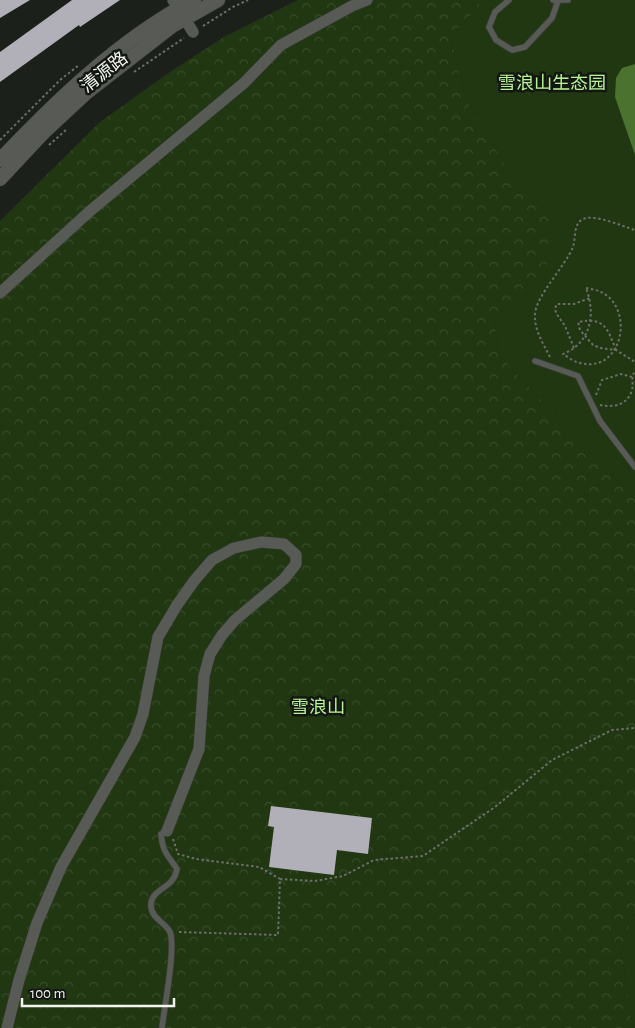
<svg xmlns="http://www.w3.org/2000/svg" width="635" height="1028" font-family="'Alegreya Sans','Noto Sans SC',sans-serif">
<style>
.green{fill:#213712}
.forest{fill:url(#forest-crowns)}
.water{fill:#4b732f}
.building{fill:#b1b0b9}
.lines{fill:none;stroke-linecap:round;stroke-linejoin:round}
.service-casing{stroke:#3a3e38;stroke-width:7}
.minor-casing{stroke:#3a3e38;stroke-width:12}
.tertiary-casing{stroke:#3a3e38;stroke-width:15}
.path{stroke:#6b6f69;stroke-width:2;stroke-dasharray:2.5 2.5;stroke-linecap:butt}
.service{stroke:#585a56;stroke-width:5.5}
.minor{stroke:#585a56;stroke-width:11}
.tertiary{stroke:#585a56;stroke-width:14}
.labels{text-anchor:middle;stroke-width:5;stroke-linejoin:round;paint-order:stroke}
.street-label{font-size:18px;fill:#f1f4ef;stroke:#131711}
.park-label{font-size:18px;fill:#b8f293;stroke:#131711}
</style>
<defs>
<pattern id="forest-crowns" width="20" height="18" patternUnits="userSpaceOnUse" patternTransform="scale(1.25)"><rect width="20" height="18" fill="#213712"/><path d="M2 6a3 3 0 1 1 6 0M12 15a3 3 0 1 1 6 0" fill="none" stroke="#374b29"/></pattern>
</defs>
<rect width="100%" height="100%" fill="#1c201a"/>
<!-- green -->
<g class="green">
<path d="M480,0H635V500L499,355L494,317L546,279V210L514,180L465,98L451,37L479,6Z"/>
<path d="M635,914V1028H633L621,950L632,919Z"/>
</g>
<!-- forest -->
<path class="forest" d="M298,0H480L479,6L451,37L465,98L514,180L546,210L551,220L546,279L494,317L499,355L635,500V914L632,919L621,950L633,1028H0V221L100,122L170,72L224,37Z"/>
<!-- water -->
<path class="water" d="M635,64V155L615,97L616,78L622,68Z"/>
<!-- building -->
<g class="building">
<path d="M0,0H30L0,18Z"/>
<path d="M72,0H120L80,27L79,25L0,82V52Z"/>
<path d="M271,806L372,818L368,854L337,850L334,875L269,867L274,827L268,826Z"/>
</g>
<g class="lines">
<defs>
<g id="service">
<path d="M509,0L495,12L489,27L496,40L512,50L525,47L552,18L558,1"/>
<path d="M553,0H568"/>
<path d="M535,361L578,376L600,421L635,467"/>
<path d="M162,1028C164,1009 176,948 170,932C165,922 150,918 151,904C152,888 174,889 177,869C167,854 163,853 161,834L167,831"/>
</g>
<g id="minor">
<path d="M173,0L193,32"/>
<path d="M0,293L90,211L244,83L281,45L352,6L367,0"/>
<path d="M7,1028L19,980L37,923L61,867L135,737L143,714L158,637L177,605L194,581L212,560L234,548L261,542L284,544L296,555V564L284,579L235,620L222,635L210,654L204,676L199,749L167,831"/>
</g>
<g id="tertiary">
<path d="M0,160C57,100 120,39 194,0"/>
<path d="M0,179L43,133L87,92L172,26L218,0"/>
</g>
</defs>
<!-- service casing -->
<use href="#service" class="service-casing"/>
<!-- minor casing -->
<use href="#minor" class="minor-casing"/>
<!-- tertiary casing -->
<use href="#tertiary" class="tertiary-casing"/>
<!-- path -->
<g class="path">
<path d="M203,26L233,7L248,0"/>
<path d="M134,72L184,38"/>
<path d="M0,140L60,80L79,65"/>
<path d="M49,145L66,130"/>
<path d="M586,288C591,289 597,290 601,292C635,308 623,374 580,363C574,362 568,357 563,354C591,343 596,314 586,288Z"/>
<path d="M574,348L565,326L556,313L555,308L557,304H574L590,298"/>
<path d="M616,350C607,328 605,317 578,322L580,330L593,345L600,348L616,350L635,362"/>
<path d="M550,357C543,343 534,330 535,314C536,296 566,265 573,247C576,238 573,224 583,219C595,214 622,226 635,230"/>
<path d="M596,395L602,380L621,374L632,377"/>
<path d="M600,405C613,408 628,405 632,390C634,382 630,379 635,371"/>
<path d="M173,839L178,854L196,859L259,867L280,879"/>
<path d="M179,932L278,935L280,879L315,881L343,876L374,860L423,856L495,807L552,760L612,730L635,728"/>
</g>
<!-- service -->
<use href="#service" class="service"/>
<!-- minor -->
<use href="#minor" class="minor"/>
<!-- tertiary -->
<use href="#tertiary" class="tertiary"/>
</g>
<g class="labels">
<!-- street labels -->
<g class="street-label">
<text transform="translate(104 72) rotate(-38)" y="6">清源路</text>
</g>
<!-- park labels -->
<g class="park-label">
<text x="552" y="89">雪浪山生态园</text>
<text x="318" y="713">雪浪山</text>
</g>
</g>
<!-- scale -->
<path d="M22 998v8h152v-8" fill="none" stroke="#f1f4ef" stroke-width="2.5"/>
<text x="30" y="998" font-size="15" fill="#f1f4ef" stroke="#131711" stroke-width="4" paint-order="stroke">100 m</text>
</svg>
